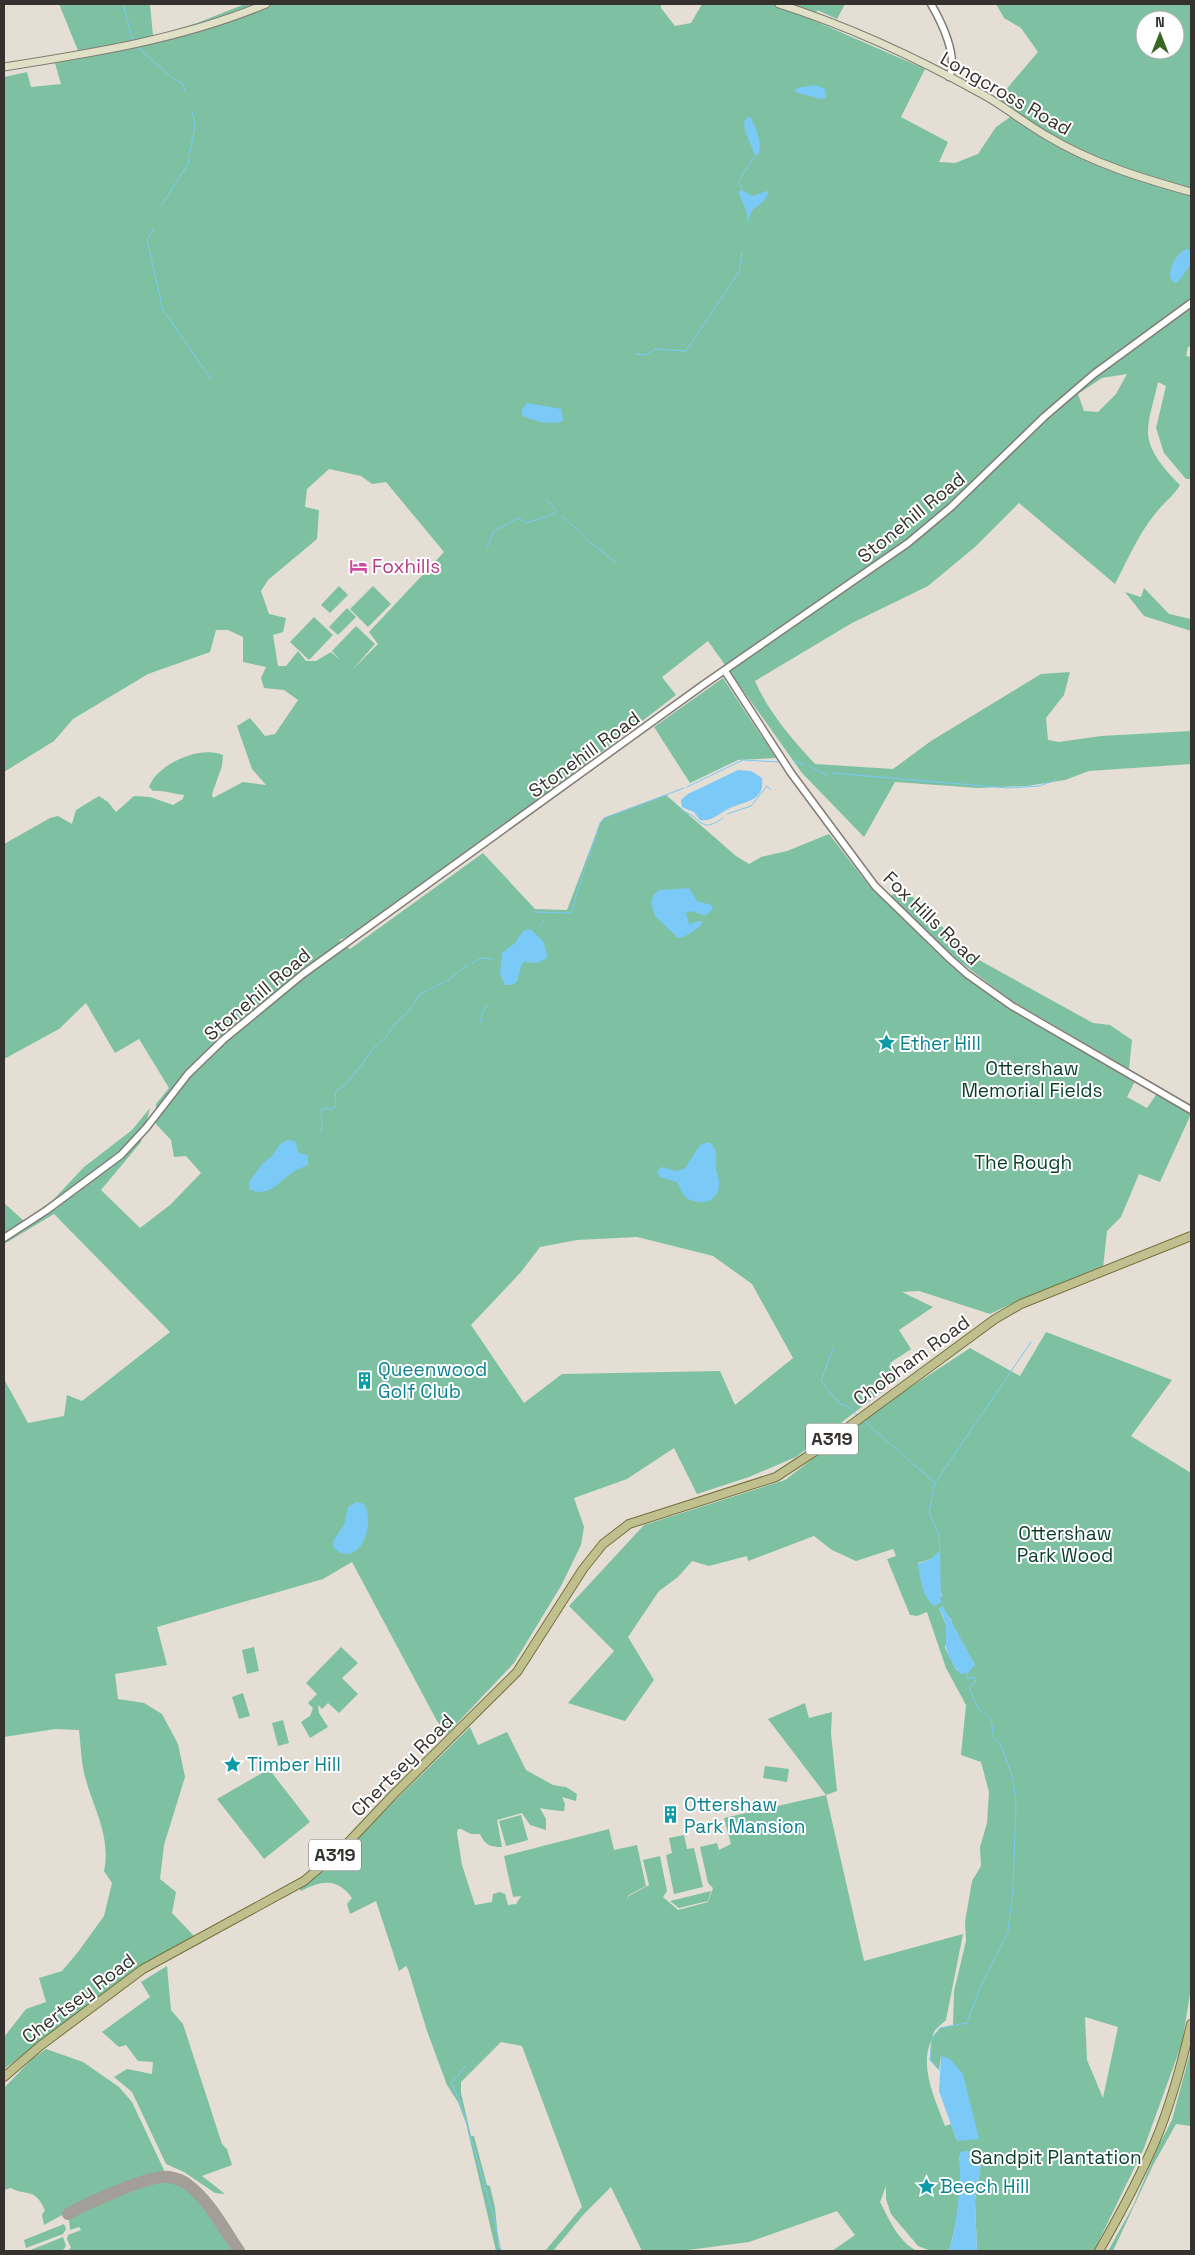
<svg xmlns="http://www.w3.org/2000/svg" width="1195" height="2255" font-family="'Space Grotesk',sans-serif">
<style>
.green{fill:#7ec1a2;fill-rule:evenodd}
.water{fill:#7bc9f6}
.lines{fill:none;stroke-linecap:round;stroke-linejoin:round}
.stream{stroke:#7bc9f6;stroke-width:1}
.taxiway{stroke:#a39e97;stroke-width:12}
.tertiary-casing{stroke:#827c74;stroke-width:9}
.secondary-casing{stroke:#827c74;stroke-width:9}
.primary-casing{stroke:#74733c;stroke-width:10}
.tertiary{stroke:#fff;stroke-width:6}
.secondary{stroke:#e0e0c7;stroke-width:7}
.primary{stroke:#c0c08f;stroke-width:8}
.labels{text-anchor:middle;stroke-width:4;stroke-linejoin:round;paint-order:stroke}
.shield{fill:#fff;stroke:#716f6d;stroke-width:1}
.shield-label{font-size:18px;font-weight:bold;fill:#34312e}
.street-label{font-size:19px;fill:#34312e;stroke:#fff}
.hotel-label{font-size:19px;fill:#b23c85;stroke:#fff;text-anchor:start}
.culture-label{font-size:19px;fill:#0d838f;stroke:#fff;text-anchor:start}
.park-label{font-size:19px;fill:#0a3d2a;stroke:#fff}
</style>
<rect width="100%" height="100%" fill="#e4ded5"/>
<!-- green -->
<g class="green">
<path d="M59,4H150L153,36L197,23L245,4H661V8L675,26L691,23L702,4H845L837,19L817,10L815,21L925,69L901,117L948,142L939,162L955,163L978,154L996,127L1016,113L998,99L1038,52L1021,28L1004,18L996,4H1191V346L1188,347L1186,356L1191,357V479H1186L1164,453L1156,428L1166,386L1158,382C1155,398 1148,416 1148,432C1148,452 1167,472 1180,485C1173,497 1163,503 1155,514C1138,535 1127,561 1115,584L1019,503L975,547L928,586L852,623L755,681C769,713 792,739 815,764L893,769L931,741L1041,674L1070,672L1064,695L1046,718L1048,740L1059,742L1101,736L1191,731V764L1089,771L1065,780L1027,786L978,788L895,782L864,837L802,773L708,641L662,677L676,695C569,778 459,859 347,937L339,940L350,949L483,853L535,909L567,910L600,823L604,818L666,795L736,856L749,864L761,857L787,851L829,834L870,887L964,974L1000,1002L1135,1081L1127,1097L1147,1108L1158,1092L1191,1114L1160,1182L1139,1174L1121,1217L1107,1231L1103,1268L1026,1297L990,1314L919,1291L902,1292L933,1307L899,1330L911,1349L890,1363L901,1377L796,1457L749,1477L697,1494L674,1448L627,1479L574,1498L584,1527L581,1545L561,1586L514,1663L447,1734L437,1721L352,1562L323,1579L157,1627L167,1665L115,1674L118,1699L144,1703L162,1714L178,1744L185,1777L164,1845L160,1879L176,1892L172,1913L195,1937L134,1972L4,2069V2037L26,2009L46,2002L39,1978L62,1971L78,1952L104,1916L112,1883L104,1871C111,1837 95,1812 86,1780C81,1765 81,1746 79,1730L55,1729L4,1737V1379L28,1423L64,1416L67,1395L82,1401L170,1332L54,1214L4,1244V1203L24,1221L54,1199L84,1167L132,1130L150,1108L141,1142L101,1190L140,1228L170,1205L201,1173L186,1156L174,1157L171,1140L156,1124V1104L169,1088L139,1039L115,1053L86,1003L59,1029L4,1059V844L50,818L58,816L72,824L76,810L99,796L108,802L116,812L134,796L150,797L173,805L183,799L184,795C173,794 163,790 153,791L149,787C157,764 200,745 223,755L222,766L212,794L213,798L243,782L266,785L252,769L237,726L250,718L265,736L275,734L298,700L284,690L264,688L261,678L266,667L243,662V637L228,630H216L210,652L148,674L73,719L54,741L4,772V77L27,72L31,87L61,84L55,63L81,58ZM1145,20H1175V50H1145ZM1127,374L1116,394L1098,412L1084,411L1078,394L1102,378ZM329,469L361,476L372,484L386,482L444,552L369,632L378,644L352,670L375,644L356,626L332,651L340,660L331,652L316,661H306L298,651L286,666H278L273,635L283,632L286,618L269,614L261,591L268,580L317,539L319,510L305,507L307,489ZM637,1237L713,1256L752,1284L793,1358L735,1405L720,1371L562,1374L524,1403L471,1325L521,1272L540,1247L577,1240Z"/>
<path d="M339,586L348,595L330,613L321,605Z"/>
<path d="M373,586L391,604L368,627L350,609Z"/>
<path d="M1144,588L1169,614L1191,619V631L1144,616L1125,592L1141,597Z"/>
<path d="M347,608L356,617L338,635L329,627Z"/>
<path d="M314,617L333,635L309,660L290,642Z"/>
<path d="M723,678L776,758L738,760L690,783L654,727Z"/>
<path d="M907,891L970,955L1093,1023L1110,1025L1132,1040L1129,1069L1011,1000L956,959L888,896Z"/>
<path d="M1046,1332L1172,1380L1131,1436L1191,1473V1988L1182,2043L1144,2148L1094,2251H977L975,2201L982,2158L959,2156C964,2186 957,2222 949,2251H931L918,2246L891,2214L886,2199V2186L880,2202C890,2221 898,2241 917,2251H832L855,2235L837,2211L749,2242L680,2251H642L611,2187L584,2214L553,2251H545L582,2207L522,2046L501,2042L461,2082V2093L471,2136H474L487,2185L490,2186L495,2208L499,2247L502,2251H496L466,2123L458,2102L447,2085L427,2031L408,1969L406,1966L399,1971L376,1901L350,1914L347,1904L352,1898C337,1877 321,1881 301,1891L299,1887L348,1850L356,1839L470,1727L478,1745L507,1732L526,1770L553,1785L566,1787L577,1794L576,1801L562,1797L565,1804L564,1811C558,1811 546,1809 540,1808L546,1819V1830L530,1825L522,1813L497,1820L502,1847C490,1847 485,1845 480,1834H471L461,1829H458L457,1833L462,1865L475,1905L492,1902L493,1894L500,1892L505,1894L508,1905L516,1904L521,1896L513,1897L504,1856L609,1829L614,1850L637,1845L646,1886L629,1895L625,1903L629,1896L649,1885L643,1860L660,1856L667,1891L663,1897L678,1910L708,1902L713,1888L708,1883L700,1847L717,1843L719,1850L731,1844L724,1818L826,1795L768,1719L805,1703L809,1718L832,1712L831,1733L837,1791L826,1795L864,1961L963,1934L946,2020L935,2030L932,2037L940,2028L953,2025L954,1991L966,1941L965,1922L972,1881L981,1866L980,1847L987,1823L989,1792L981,1762L961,1755L966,1705L946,1668L927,1612L917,1616L910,1615L887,1559L896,1556L893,1549L856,1561L832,1550L814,1536L748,1561L747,1556L709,1566L692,1561L678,1577L659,1591L628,1637L654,1680L625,1721L568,1703L614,1651L569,1606L644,1525L785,1480L882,1406L970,1348L1020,1376ZM940,1551L939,1584L942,1597L918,1563L931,1559ZM939,1608L951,1619L952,1625L975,1665L957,1671L945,1648L947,1638L946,1625ZM1085,2017L1118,2027L1103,2098L1087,2060ZM931,2041L930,2060L939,2070L941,2056L957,2141L951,2124L945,2126C936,2101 919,2068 931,2041Z"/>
<path d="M254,1647L259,1671L247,1674L242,1650Z"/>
<path d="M341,1647L358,1663L342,1678L358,1694L339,1713L328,1703L322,1709L318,1705L319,1713L328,1727L310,1738L301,1722L310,1716L313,1708L308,1703L317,1694L306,1683Z"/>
<path d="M243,1693L250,1716L239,1719L232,1697Z"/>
<path d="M283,1720L289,1743L278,1746L272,1723Z"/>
<path d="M765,1766L789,1769L787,1782L763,1778Z"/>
<path d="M269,1769L310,1822L264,1859L217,1799Z"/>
<path d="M521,1815L528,1840L506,1846L499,1821Z"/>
<path d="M684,1835L687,1849L694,1848L703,1887L674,1894L666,1855L672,1853L669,1838Z"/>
<path d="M711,1891L708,1901L679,1908L670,1901Z"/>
<path d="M167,1966L171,2010L183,2024L222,2144L227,2149L232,2165L202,2176L225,2194L215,2193L184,2172L166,2164L132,2092L114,2077L127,2069L152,2074L153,2062L138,2061L126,2045L119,2047L102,2032L150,1997L141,1982Z"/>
<path d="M46,2049L83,2062L119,2087L132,2102L164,2170L162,2175L91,2199L44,2225L42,2215L45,2210C34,2186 26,2197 11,2188L4,2190V2088L32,2059Z"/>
<path d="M1191,2049V2126L1176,2124L1153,2165L1113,2251H1108L1133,2206L1159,2145L1172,2120Z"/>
<path d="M160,2181C195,2178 216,2227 232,2251H67L71,2248L67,2239L68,2235L81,2230L79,2227L70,2230L69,2220L92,2206Z"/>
<path d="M64,2224L66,2229L63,2234L26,2248L24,2240Z"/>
<path d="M63,2237L66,2246L64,2249L60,2251H28Z"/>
</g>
<!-- water -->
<g class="water">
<path d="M815,85L825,89L826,98L821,99L798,93L795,91L797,88Z"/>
<path d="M748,117L751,118C756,128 763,145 758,155H755L745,131L744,122Z"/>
<path d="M742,190L752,196L767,191L769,192L763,202L752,210L748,222L746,210L738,192Z"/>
<path d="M1187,249L1191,251V264L1178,282L1174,283L1170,277C1170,266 1176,253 1187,249Z"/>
<path d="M527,403L561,409L563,419L561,422C550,425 531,421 522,415V410Z"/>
<path d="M738,770L751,771L762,778C765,802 744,801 730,808C719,813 713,822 700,820L694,812L682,807L681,800L688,794Z"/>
<path d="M689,888L697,901L711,905L713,909L705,916L693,911L686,913L689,924L700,921L703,922C699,928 685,938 678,938L655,916L651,903L654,894L660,890Z"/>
<path d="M530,929L543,941L548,957L538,963L524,962L521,966L517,982L512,985H505L500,975L502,953L515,943L523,931Z"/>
<path d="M288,1140L295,1141L299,1153L308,1155V1165C303,1167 298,1169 293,1172C279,1181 269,1199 249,1189V1182L263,1163L272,1156L280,1144Z"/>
<path d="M709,1142L712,1144C717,1151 716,1158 716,1166C716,1173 720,1179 719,1185C718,1205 696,1206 684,1196L677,1182L660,1177L657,1172L661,1167L677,1171L685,1168L700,1145Z"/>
<path d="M357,1502L364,1504C376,1522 360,1571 334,1548L333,1541L344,1525L348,1507Z"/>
<path d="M940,1550L941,1603L933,1606C922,1595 920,1578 918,1564L931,1559Z"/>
<path d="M943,1606L975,1665L968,1673L961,1674C956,1670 946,1653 946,1646C946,1631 947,1622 939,1608Z"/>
<path d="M941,2056L950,2059L963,2074L979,2139L957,2141L939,2091Z"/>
<path d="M967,2151L978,2154L982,2158L975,2201L977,2251H949C956,2228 958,2205 960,2180C961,2171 958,2161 960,2152Z"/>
</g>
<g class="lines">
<!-- stream -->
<g class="stream">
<path d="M123,4L133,41"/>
<path d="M137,47L174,79L182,83L186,93"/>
<path d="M742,190L739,181L755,155"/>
<path d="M161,206L188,164L195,125L192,111"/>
<path d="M154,228L147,240L163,310L211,379"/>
<path d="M636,354L645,355L656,349L686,351L739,272L742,252"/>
<path d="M546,499L557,511"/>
<path d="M562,516L582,534"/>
<path d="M586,539L609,557"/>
<path d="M487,548L494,531L518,518L527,523L556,513"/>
<path d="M610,558L615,562"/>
<path d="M794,761L805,765"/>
<path d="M809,766L827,775"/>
<path d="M832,773L1008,788L1039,786L1056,780"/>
<path d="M687,787L743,760L779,762"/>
<path d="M680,809C684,813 690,813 694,817C706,828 709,827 723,818"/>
<path d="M727,814L751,806L767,786L771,790"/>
<path d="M587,862L600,823L604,818L684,788"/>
<path d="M534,912L571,913L586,864"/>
<path d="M539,926L544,920"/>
<path d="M472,963L482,958L492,959"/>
<path d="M480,1023L483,1011L487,1006"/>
<path d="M321,1132L322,1128L321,1110L325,1108L331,1109L336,1106L335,1092L348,1082L374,1048L386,1037L394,1025L410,1010L420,994L448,980L467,965"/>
<path d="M834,1346L821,1381L840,1404L846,1405L857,1415"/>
<path d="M864,1421L934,1482"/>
<path d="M940,1550L939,1535L929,1513L935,1483L1031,1342"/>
<path d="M465,2066L452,2083L464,2113L494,2218L501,2251"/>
<path d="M939,2070L930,2060L932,2039L940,2028L967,2023L981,1985L1008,1931L1013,1889L1016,1805L1013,1778L1000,1743L994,1739L991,1719L978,1708L969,1687L976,1682L974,1677L967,1679L968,1673"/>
</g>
<!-- taxiway -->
<path class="taxiway" d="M68,2214C86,2204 150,2174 169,2177C174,2178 183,2181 187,2184C209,2200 224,2229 239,2251"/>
<defs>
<g id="tertiary">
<path d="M931,4C941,21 959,57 949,77"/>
<path d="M725,671L791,773L875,886L949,958L967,974L1012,1006L1191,1110"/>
<path d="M4,1238L47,1210L121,1155L146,1128L188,1074L223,1040L303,974L703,685L908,543L951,507L1044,417L1094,374L1191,303"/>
</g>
<g id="secondary">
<path d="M779,4C848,26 917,58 980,93C1003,105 1024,123 1047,136C1092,163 1141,178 1191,192"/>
<path d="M4,67C93,53 182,39 266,4"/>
</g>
<g id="primary">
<path d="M4,2077L40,2046L143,1969L304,1881L343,1848L393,1795L517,1672L583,1569L603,1544L629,1524L776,1477L817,1450L995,1319L1021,1304L1191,1236"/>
<path d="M1099,2251C1119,2216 1139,2179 1155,2142C1171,2104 1182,2063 1191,2024"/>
</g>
</defs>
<!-- tertiary casing -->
<use href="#tertiary" class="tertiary-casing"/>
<!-- secondary casing -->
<use href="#secondary" class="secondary-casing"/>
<!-- primary casing -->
<use href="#primary" class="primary-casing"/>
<!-- tertiary -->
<use href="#tertiary" class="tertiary"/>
<!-- secondary -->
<use href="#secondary" class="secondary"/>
<!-- primary -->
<use href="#primary" class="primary"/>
</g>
<!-- icons -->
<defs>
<symbol id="hotel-bare" viewBox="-9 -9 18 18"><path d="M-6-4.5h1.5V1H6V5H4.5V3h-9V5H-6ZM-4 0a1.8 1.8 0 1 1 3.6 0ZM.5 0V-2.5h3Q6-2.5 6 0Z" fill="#d1479c" stroke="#fff" stroke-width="2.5" paint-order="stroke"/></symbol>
<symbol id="sight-bare" viewBox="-9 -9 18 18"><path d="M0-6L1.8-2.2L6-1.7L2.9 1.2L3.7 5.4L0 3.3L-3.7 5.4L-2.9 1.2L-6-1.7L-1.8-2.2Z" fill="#0f9aa8" stroke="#fff" stroke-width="2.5" paint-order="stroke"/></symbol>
<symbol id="building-bare" viewBox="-9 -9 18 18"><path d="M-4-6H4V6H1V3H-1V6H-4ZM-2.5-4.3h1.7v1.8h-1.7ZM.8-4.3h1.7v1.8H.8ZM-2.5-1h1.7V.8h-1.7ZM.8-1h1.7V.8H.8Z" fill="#0f9aa8" stroke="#fff" stroke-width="2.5" paint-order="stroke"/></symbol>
</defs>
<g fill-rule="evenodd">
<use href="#hotel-bare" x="346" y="554" width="25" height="25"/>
<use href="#sight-bare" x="874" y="1030" width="25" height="25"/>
<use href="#building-bare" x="352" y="1368" width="25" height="25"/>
<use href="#sight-bare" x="220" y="1752" width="25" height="25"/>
<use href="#building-bare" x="658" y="1802" width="25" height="25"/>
<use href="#sight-bare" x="914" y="2174" width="25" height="25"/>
</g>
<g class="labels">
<!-- shield labels -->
<g class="shield">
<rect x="806" y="1423.5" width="52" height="31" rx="4"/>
<rect x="309" y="1839.5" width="52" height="31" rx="4"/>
</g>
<g class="shield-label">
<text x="832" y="1445">A319</text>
<text x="335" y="1861">A319</text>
</g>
<!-- street labels -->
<g class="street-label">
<text transform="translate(1006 93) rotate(30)" y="7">Longcross Road</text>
<text transform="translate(911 517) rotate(-39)" y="7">Stonehill Road</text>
<text transform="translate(584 754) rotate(-36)" y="7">Stonehill Road</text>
<text transform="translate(932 918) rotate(44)" y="7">Fox Hills Road</text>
<text transform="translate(257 994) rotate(-40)" y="7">Stonehill Road</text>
<text transform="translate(911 1360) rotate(-36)" y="7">Chobham Road</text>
<text transform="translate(402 1765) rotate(-45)" y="7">Chertsey Road</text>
<text transform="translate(78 1998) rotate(-37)" y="7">Chertsey Road</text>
</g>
<!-- hotel labels -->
<g class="hotel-label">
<text x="372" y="573">Foxhills</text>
</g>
<!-- culture labels -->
<g class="culture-label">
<text x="900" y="1050">Ether Hill</text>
<text x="378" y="1376">Queenwood<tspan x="378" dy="22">Golf Club</tspan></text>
<text x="247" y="1771">Timber Hill</text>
<text x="684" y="1811">Ottershaw<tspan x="684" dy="22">Park Mansion</tspan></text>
<text x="940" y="2193">Beech Hill</text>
</g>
<!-- park labels -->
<g class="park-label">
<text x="1032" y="1075">Ottershaw<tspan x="1032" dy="22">Memorial Fields</tspan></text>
<text x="1023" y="1169">The Rough</text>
<text x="1065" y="1540">Ottershaw<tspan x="1065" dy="22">Park Wood</tspan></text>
<text x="1056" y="2164">Sandpit Plantation</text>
</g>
</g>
<!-- border -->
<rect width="1195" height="2255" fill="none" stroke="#34312e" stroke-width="10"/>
<!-- north arrow -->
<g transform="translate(1160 35)"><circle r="24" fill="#ffffff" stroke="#aeadab"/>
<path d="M0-4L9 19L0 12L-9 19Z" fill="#3a6624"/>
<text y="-8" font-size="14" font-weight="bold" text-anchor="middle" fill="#34312e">N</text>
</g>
</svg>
